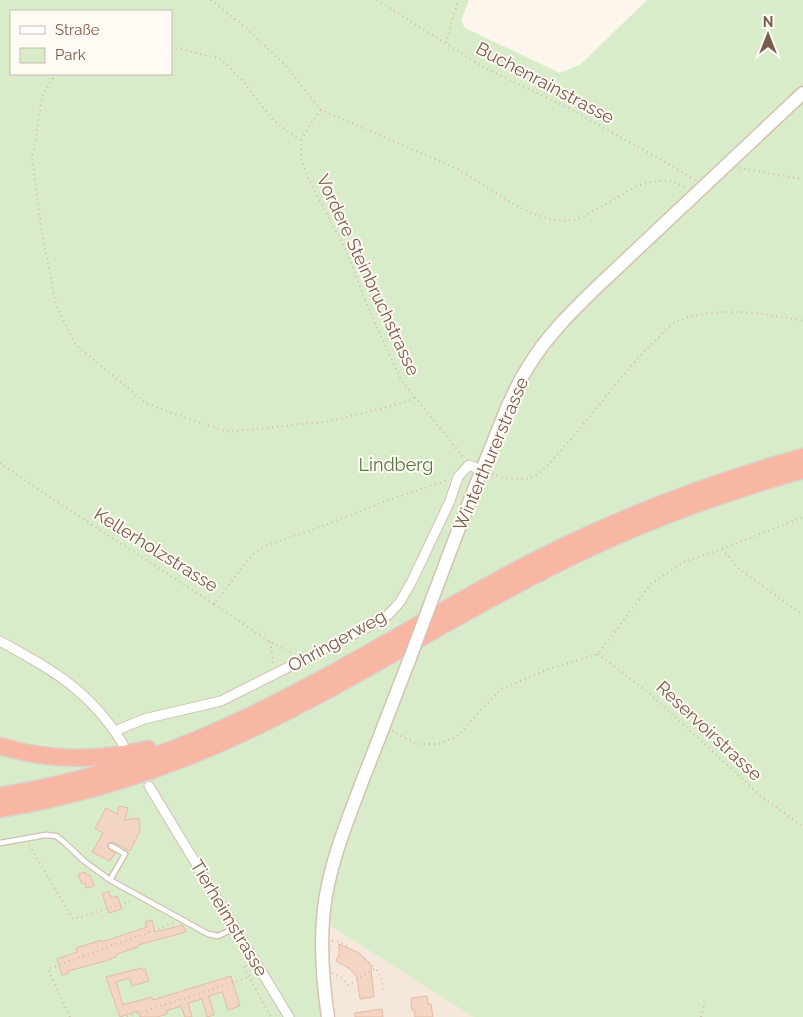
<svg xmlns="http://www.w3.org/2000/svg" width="803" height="1017" font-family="Raleway,sans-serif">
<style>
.residential{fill:#f5e8da}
.green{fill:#d8ecc9;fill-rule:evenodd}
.building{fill:#f3d5c3;stroke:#e6bba3}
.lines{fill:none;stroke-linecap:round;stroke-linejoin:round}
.lane-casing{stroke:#d1beb0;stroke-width:7}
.street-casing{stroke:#d1beb0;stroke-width:11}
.secondary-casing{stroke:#d6c0b0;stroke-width:15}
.highway-casing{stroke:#dad1cd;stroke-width:19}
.path{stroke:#d9b8a5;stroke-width:2;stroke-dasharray:1 4;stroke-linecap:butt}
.lane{stroke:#fff;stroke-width:4.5}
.street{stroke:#fff;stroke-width:9}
.secondary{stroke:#fff;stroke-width:12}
.highway{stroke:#f7b7a3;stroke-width:16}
.secondary-bridge-casing{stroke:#d6c0b0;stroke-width:15;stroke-linecap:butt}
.secondary-bridge{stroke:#fff;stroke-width:12}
.labels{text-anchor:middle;stroke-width:4;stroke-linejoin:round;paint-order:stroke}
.street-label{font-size:18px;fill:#7a5c4d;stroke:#fffaf3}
.park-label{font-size:18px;fill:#537a41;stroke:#fffaf3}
</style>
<rect width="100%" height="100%" fill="#fdf6ec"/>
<!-- residential -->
<path class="residential" d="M323,921L473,1017H328Z"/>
<!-- green -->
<path class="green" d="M0,0H469L461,21L465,28L560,73L581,64L647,0H803V1017H473L323,921L328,1017H0ZM11,11H171V74H11Z"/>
<!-- building -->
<g class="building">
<path d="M119,806L128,808L125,820L139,818L140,831L130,851L113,842L109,843L108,848L115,853L110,861L92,852L103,833L95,828L106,808L117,814Z"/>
<path d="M85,872L87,876L90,875L94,886L86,888L85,883L82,884L78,874Z"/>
<path d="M109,891L111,898L117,896L122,909L109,913L102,894Z"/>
<path d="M152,920L155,932L183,925L186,932L138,945V947L117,954V956L109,960L68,971L69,973L62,975L57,959L77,952L76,948L102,940V942L147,927L145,922Z"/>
<path d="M339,944L359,953L370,964L372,968L371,969L374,997L360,999L357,977L350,969L336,961L339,955Z"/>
<path d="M141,968L142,970L145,969L149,981L132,986L129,978L116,982L123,1005L152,997L153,1000L231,976L240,1006L228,1010L222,992L209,996L214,1015L207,1017L202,999L188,1003L192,1017H185L181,1006L166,1011L167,1014L157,1017H140L138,1011L120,1017L106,977Z"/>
<path d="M427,996L428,1004H431L433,1017H415L414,1010H412L411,998Z"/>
<path d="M382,1009L383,1017H355V1013Z"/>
</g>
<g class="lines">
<defs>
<g id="lane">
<path d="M0,843L46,835L56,836L64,842L84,861L110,880L208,934L218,936L235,928"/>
<path d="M110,880L125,854L111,846"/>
</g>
<g id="street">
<path d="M0,641C52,670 90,690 123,744"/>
<path d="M115,731L144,719L221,701L368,627L388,615L400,602L412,581L450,501L458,477L469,465L481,470"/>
<path d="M149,786L289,1017"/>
</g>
<g id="secondary">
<path d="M431,602C451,549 471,495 493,443C503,417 513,391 528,367C546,337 571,312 597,287L803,93"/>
<path d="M328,1017C322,977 319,936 326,895C333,855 349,817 363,779C379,739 394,699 410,658"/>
</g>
<g id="highway">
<path d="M0,746C48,761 100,761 148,749"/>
<path d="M0,796C83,782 163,757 239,721C333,677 421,621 513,572C605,523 702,485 803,457"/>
<path d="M0,809C84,795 166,769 243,733C348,684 445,620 549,568C630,526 715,495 803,470"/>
</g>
</defs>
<!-- lane casing -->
<use href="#lane" class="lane-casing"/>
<!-- street casing -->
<use href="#street" class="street-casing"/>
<!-- secondary casing -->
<use href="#secondary" class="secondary-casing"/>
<!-- highway casing -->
<use href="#highway" class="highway-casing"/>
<!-- path -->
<g class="path">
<path d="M211,0L247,29L285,65L321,110L458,169L512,203L532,213L549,219L563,221L574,220L585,216L637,186L652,182L667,180L681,185L687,189"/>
<path d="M377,0L483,67L570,109L674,167L696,181"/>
<path d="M446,43L458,0"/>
<path d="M171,47L221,59L241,79L274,121L300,140"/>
<path d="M56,74L43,93L32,159L42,233L56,305L76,345L147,404L227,432L331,421L403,403L414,398"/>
<path d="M321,110L310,125L301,140V159L308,178L348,254L368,308L401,380L464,458"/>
<path d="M739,168L803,179"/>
<path d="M0,463L54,500L214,604L253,554L267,545L320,527L386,501L448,480"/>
<path d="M492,474C503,478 517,481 529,478C542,474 552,461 560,451C594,415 621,373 657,339C662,334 669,325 676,322C714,305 764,313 803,321"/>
<path d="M722,549L739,569L803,615"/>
<path d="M214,604L270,642L295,654"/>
<path d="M270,642L273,658L272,666"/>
<path d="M598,654L649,693L762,797L803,827"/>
<path d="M392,731L417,744H438L456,737L501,689L549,669L598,654L651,584L684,562L722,549L803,517"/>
<path d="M29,845L73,919L128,902L133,899"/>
<path d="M332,941H337L347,946"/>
<path d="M365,959L375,968"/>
<path d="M247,966H243L271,1017"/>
<path d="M332,973L342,978L348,985L376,968L382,980L383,990"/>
<path d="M70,1017L48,969L174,923"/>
<path d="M127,1017L249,977"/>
<path d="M701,1017L705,998"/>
</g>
<!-- lane -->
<use href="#lane" class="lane"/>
<!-- street -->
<use href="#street" class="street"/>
<!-- secondary -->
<use href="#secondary" class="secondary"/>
<!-- highway -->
<use href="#highway" class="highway"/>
<defs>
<path id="secondary-bridge" d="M410,658L431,602"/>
</defs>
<!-- secondary-bridge casing -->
<use href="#secondary-bridge" class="secondary-bridge-casing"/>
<!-- secondary-bridge -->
<use href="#secondary-bridge" class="secondary-bridge"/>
</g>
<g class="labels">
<!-- street labels -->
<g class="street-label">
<text transform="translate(545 83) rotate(28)" y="6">Buchenrainstrasse</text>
<text transform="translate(368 275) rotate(65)" y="6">Vordere Steinbruchstrasse</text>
<text transform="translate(491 454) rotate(-67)" y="6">Winterthurerstrasse</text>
<text transform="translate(156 550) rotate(32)" y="6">Kellerholzstrasse</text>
<text transform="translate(337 641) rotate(-29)" y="6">Ohringerweg</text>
<text transform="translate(709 731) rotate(43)" y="6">Reservoirstrasse</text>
<text transform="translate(229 918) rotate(59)" y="6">Tierheimstrasse</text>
</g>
<!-- park labels -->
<g class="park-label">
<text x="396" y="471">Lindberg</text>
</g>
</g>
<!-- legend -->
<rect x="10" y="10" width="162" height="65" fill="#fffaf3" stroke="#cabbb1"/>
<rect x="20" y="26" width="25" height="8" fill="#ffffff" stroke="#cabbb1"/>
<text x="55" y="35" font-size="15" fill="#7a5c4d">Straße</text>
<rect x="20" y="48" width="25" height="15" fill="#d8ecc9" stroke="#cabbb1"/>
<text x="55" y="60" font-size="15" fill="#7a5c4d">Park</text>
<!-- north arrow -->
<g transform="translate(768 35)" stroke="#fffaf3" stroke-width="4" paint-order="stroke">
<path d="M0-4L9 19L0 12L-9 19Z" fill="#7a5c4d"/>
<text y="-8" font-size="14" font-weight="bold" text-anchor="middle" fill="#7a5c4d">N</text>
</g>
</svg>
